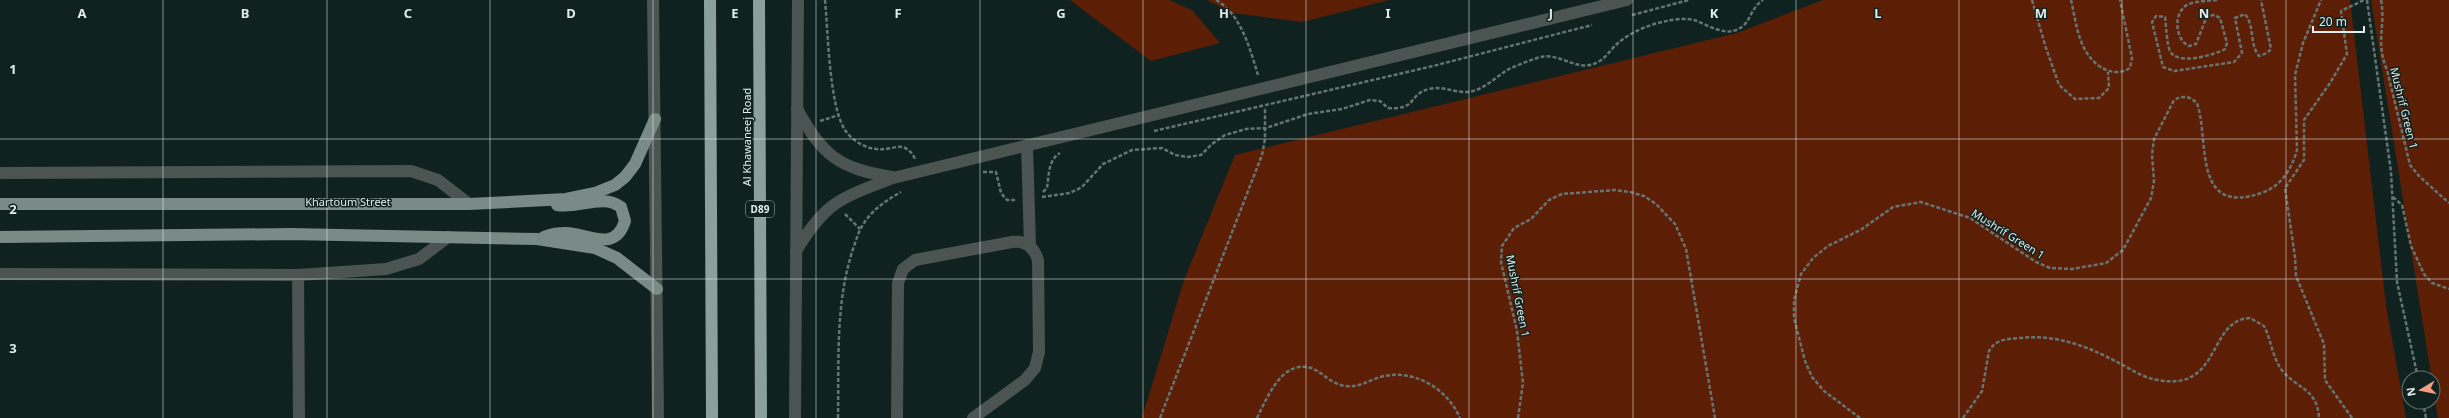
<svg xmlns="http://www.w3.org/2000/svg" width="2449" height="418" font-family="'Noto Sans',sans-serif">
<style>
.green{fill:#5d1e06}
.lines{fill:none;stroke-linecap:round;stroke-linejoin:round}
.path{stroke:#667573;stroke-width:2.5;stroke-dasharray:4 2;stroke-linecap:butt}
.minor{stroke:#4c5452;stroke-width:12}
.major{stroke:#798a87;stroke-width:12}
.highway{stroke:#8aa09b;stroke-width:12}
.grid{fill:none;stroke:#e2edeb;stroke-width:1;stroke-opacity:0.55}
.labels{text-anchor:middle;stroke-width:3;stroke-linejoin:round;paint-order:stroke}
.shield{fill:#10221f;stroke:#a3b0ae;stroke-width:1}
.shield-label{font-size:10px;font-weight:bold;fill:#e2edeb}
.street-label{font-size:11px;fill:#e2edeb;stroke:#10221f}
.grid-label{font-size:13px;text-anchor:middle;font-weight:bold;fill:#e2edeb;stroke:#10221f;stroke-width:3;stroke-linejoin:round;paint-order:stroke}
</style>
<rect width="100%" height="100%" fill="#10221f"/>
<!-- green -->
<g class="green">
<path d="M1070,0H1169L1192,10L1220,43L1151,61Z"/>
<path d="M1207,0H1389L1302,22L1233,13Z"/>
<path d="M1823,0H2350L2386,305L2406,418H1142L1184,280L1235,155L1737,33Z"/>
<path d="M2371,0H2449V418H2438Z"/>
</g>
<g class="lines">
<!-- path -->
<g class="path">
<path d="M825,0C828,31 829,105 845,130C853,142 869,151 884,149C890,149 897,146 902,147C908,148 913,154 915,159"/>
<path d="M1216,0C1241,14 1250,49 1258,75"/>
<path d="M2032,0L2045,45L2059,85L2075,99L2099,98L2109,88L2108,72"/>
<path d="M2071,0C2075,17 2077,38 2087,53C2096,68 2115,78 2130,68L2132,58L2120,0"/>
<path d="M2217,0C2208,1 2197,1 2189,4C2172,11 2175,40 2189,46L2196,44L2207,16L2215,15L2220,18L2227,43L2225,49C2214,55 2177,66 2170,51C2167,45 2166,25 2165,17L2156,16L2152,22L2163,67L2174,71L2234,62L2242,53L2235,18L2245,14C2255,26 2249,44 2259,56L2267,53L2271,49L2261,0"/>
<path d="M2367,0L2391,172L2397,282L2418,378"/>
<path d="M2381,0C2386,26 2375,42 2387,70L2410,165L2419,176L2449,203"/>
<path d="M1632,15L1689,0"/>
<path d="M820,121L839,115"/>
<path d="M1154,131L1433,66L1592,25"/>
<path d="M983,172H996L1001,193L1007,200H1015"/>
<path d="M1043,192L1047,188C1049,175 1048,160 1060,153"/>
<path d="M1042,197L1070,193L1082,187L1103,164L1132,150L1162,148L1175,155L1188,157L1201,155L1212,144L1225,135L1246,129L1266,128L1308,114L1342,109L1370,100L1380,101L1388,108C1418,110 1408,94 1429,89C1444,85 1457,95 1473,91C1487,87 1497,76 1509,69C1518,65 1528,61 1537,58C1559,50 1577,74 1598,62C1606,58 1611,49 1618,43C1631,32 1650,24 1667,21C1675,19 1686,18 1694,20C1709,25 1727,39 1743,26C1751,19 1751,8 1763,0"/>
<path d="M2393,197L2402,205L2411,246L2424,274L2432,283L2449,289"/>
<path d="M845,214L860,229"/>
<path d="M2423,402L2426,418"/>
<path d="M838,418C839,360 835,301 854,246C857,238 859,230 864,223C873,209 887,200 901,192"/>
<path d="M1160,418L1262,155L1265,139V107"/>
<path d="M1257,418C1265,402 1276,374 1295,368C1317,361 1325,383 1345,386C1358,388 1368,381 1380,377C1413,368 1447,388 1460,418"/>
<path d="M1518,418L1523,383L1517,331L1501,262L1502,246L1514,228L1531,219L1549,200L1562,194L1615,190L1630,192L1644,196L1656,204L1675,224L1686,249L1715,418"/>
<path d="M1860,418L1824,391L1812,377L1805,361L1794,318V300L1801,274L1813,258L1828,246L1862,229L1893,207L1921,202L1970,218L2036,262L2050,268L2072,269L2106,263L2123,250L2151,198L2154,181L2152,155L2154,139L2174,100C2183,95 2189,96 2197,103C2210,140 2191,219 2264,192C2282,185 2292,168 2297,150L2295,75L2303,43L2321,0"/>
<path d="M1963,418L1982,391L1989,351C1996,339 2007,339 2020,338C2056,334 2087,346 2119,363C2131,369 2143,378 2158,380C2222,392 2207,320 2250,318L2264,326C2271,339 2272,356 2281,369C2297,390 2317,387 2319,418"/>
<path d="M2352,418L2325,380L2324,344L2296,276L2295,257L2285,188L2304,160V120L2330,83L2347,54L2341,11L2364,0"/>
</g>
<!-- minor -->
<g class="minor">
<path d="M653,0L658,418"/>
<path d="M797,109C823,156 838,168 892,177"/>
<path d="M1027,145L1030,246"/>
<path d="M0,173L411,171L438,180L469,204"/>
<path d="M796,251C826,201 841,198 893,178L1627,0"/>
<path d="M0,274L298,275L386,269L419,259L448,237"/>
<path d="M298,275L299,418"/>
<path d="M795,418L798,0"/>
<path d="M897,418L898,283L903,269L915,260L1012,242C1025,240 1034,247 1038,260L1039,352L1035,368L1025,380L973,418"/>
</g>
<!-- major -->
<g class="major">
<path d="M0,204H469L566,199L595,193L615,185L625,177L635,164L655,119"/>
<path d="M0,237L291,234L537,239L595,248L617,258L657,289"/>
<path d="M544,237C551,234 559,233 566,233C589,234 615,253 625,221L621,207C603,193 578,209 557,205"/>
</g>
<!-- highway -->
<g class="highway">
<path d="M710,0L712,418"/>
<path d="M759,0L761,418"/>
</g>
</g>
<!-- grid -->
<path class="grid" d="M163,0V418M327,0V418M490,0V418M653,0V418M816,0V418M980,0V418M1143,0V418M1306,0V418M1469,0V418M1633,0V418M1796,0V418M1959,0V418M2122,0V418M2286,0V418M0,139H2449M0,279H2449"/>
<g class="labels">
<!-- shield labels -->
<rect class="shield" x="746" y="201" width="28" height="16" rx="3"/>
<g class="shield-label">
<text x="760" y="213">D89</text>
</g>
<!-- street labels -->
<g class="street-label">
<text transform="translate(2404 108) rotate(76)" y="4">Mushrif Green 1</text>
<text transform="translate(747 137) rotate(-90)" y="4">Al Khawaneej Road</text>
<text x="348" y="206">Khartoum Street</text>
<text transform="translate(2008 234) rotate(32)" y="4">Mushrif Green 1</text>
<text transform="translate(1518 296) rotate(79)" y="4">Mushrif Green 1</text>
</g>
</g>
<g class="grid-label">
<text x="82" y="18">A</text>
<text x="245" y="18">B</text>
<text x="408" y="18">C</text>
<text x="571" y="18">D</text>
<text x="735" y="18">E</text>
<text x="898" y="18">F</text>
<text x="1061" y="18">G</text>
<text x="1224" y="18">H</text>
<text x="1388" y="18">I</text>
<text x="1551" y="18">J</text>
<text x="1714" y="18">K</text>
<text x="1878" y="18">L</text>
<text x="2041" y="18">M</text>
<text x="2204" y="18">N</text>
<text x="13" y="74">1</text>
<text x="13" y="214">2</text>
<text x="13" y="353">3</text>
</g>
<!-- north arrow -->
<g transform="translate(2421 390) rotate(260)"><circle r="19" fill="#10221f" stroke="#647371"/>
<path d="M0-3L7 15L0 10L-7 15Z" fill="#f39f83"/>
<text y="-6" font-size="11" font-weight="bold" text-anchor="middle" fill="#e2edeb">N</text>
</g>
<!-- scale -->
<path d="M2313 26v6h51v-6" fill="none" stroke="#e2edeb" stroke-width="2"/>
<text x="2319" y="26" font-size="12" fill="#e2edeb" stroke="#10221f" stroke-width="3" paint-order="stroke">20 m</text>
</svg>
